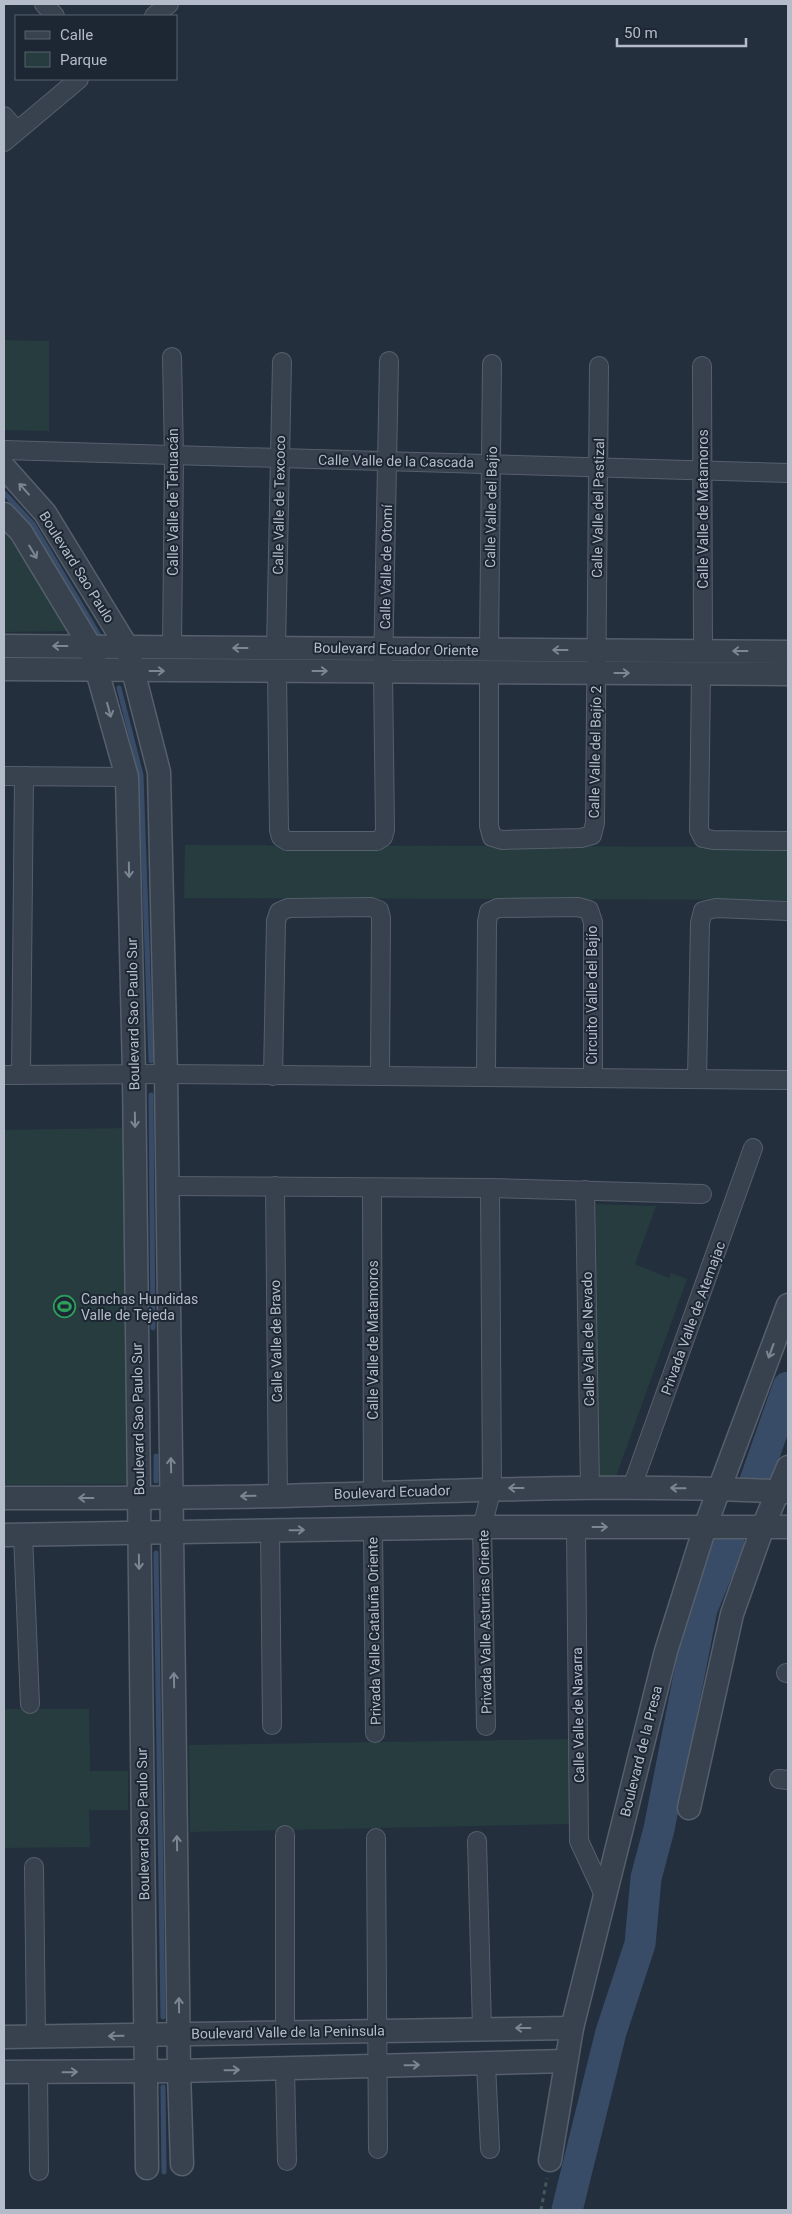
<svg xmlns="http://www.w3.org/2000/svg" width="792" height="2214" font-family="Roboto,sans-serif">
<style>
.green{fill:#263c3f}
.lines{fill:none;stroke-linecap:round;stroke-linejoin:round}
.stream{stroke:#394c67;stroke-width:5}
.river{stroke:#394c67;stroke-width:31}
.minor-casing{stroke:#565f6c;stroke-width:20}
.tertiary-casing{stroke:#565f6c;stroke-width:25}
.path{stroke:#44595c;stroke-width:3;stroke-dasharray:4 4;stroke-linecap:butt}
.minor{stroke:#38414e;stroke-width:18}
.tertiary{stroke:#38414e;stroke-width:22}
.oneway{stroke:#7c8592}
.labels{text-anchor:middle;stroke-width:4;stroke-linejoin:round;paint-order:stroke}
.street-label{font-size:14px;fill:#b4bcc9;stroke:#1d2633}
.poi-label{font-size:14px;fill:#b4bcc9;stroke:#1d2633;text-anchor:start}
</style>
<rect width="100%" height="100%" fill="#242f3e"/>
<!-- green -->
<g class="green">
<path d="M4,340L49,341V431L4,430Z"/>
<path d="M5,532L43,586L69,631L5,632Z"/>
<path d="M185,845L788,847V900L184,898Z"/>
<path d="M125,1128L127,1484L4,1485V1130Z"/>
<path d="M595,1204L656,1206L635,1264L669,1278L671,1273L687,1279L615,1479H599Z"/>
<path d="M4,1709H89L90,1771H128V1810H89L90,1847L4,1848Z"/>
<path d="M570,1739L569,1824L190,1832L189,1745Z"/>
</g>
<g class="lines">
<!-- stream -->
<g class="stream">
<path d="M4,493L33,524L101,639"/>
<path d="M119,688L141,775L151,1061"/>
<path d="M151,1095L153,1328"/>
<path d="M764,1456L768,1470"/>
<path d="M156,1481V1456"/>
<path d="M156,1553L163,2017"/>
<path d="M163,2087L164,2172"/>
</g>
<!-- river -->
<g class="river">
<path d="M755,1481L788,1387"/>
<path d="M567,2210L611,2032L640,1944L646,1878L659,1829L702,1609L729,1543"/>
</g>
<defs>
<g id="minor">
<path d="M44,4L55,16"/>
<path d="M154,16L169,4"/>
<path d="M4,116L17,131"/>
<path d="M4,142L79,79"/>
<path d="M702,366L703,651"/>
<path d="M4,450L788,473"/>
<path d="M172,647L174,456L172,357"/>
<path d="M276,648L282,362"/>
<path d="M489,650L492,364"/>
<path d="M277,671L279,830L281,837L287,841H377L383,837L385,830L383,672L389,361"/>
<path d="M489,672V826L492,837L502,840L581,838L592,835L595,823L599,366"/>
<path d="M701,673L699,830L703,838L713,840L788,841"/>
<path d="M4,776L127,777"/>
<path d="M4,1075L166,1074L788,1080"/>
<path d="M21,1075L24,776"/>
<path d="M273,1076L276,921L279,912L288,908L371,907L379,910L381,918L380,1076"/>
<path d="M486,1077L487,922L489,912L498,908L578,907L589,910L593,922V1078"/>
<path d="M697,1079L700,923L703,911L716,908L788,911"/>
<path d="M167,1186L490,1188L702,1194"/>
<path d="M275,1186L278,1496"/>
<path d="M372,1188L373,1493"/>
<path d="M585,1190L590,1488"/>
<path d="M632,1487L753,1148"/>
<path d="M576,1527L579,1841L605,1897"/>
<path d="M373,1529L375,1733"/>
<path d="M270,1531L272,1725"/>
<path d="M23,1535L30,1704"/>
<path d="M786,1673H788"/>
<path d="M486,1726L482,1527L492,1488L490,1188"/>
<path d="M779,1779L788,1780"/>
<path d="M376,1838L378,2149"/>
<path d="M477,1841L482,2028"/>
<path d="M34,1867L36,2037"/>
<path d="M285,2032V1835"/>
<path d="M486,2064L490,2149"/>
<path d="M285,2069L287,2161"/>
<path d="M38,2073L39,2171"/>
</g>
<g id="tertiary">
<path d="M4,467L45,513L127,647L159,772L166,1074L179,2071L182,2164"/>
<path d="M4,514L21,532L90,646L127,777L134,1075L147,2168"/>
<path d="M4,646L788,652"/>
<path d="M4,669L788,674"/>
<path d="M4,1498C96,1498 188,1498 280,1496C449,1492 619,1482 788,1492"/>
<path d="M4,1535L482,1527H788"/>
<path d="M689,1808L732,1614L763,1527L788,1467"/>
<path d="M4,2037L572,2028"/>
<path d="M4,2072L179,2071L566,2061"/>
<path d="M550,2160L572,2028L666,1651L705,1527L788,1305"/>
</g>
</defs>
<!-- minor casing -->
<use href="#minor" class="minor-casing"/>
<!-- tertiary casing -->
<use href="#tertiary" class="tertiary-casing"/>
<!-- path -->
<path class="path" d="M541,2210L547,2178"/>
<!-- minor -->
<use href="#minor" class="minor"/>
<!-- tertiary -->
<use href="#tertiary" class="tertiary"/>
</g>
<!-- one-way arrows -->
<defs><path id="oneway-shaft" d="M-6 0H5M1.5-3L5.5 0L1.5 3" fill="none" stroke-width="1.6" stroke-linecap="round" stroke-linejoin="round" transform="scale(1.25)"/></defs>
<g class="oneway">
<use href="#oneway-shaft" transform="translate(24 489) rotate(-132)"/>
<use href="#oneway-shaft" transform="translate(33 552) rotate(59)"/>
<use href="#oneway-shaft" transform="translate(60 646) rotate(-180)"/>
<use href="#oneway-shaft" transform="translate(240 648) rotate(-180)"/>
<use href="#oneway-shaft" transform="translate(560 650) rotate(-180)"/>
<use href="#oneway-shaft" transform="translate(740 651) rotate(-180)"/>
<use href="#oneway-shaft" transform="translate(157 671)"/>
<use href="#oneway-shaft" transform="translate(320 671)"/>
<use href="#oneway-shaft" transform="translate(622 673)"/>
<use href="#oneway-shaft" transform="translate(109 710) rotate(75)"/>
<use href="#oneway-shaft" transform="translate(129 870) rotate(89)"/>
<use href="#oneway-shaft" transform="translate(135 1120) rotate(89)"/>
<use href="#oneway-shaft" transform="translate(771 1351) rotate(110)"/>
<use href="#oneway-shaft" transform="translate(171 1465) rotate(-91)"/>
<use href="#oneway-shaft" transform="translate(516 1488) rotate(180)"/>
<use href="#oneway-shaft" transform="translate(678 1488) rotate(-179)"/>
<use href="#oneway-shaft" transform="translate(248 1496) rotate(179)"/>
<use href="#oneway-shaft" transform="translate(86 1498) rotate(180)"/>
<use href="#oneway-shaft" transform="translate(600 1527)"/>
<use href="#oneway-shaft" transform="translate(297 1530) rotate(-1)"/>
<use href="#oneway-shaft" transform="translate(139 1562) rotate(89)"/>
<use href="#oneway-shaft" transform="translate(174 1680) rotate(-91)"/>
<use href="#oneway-shaft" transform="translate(177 1843) rotate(-91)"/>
<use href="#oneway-shaft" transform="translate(179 2005) rotate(-91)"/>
<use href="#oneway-shaft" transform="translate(523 2028) rotate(180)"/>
<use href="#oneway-shaft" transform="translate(116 2036) rotate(179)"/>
<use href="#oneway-shaft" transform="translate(412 2065) rotate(-1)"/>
<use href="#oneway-shaft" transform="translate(232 2070) rotate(-1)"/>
<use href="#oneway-shaft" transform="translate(70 2072) rotate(-1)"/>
</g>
<!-- icons -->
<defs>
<symbol id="stadium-ring" viewBox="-11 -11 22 22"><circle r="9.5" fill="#1d2633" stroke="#2e9e5b" stroke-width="1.5"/><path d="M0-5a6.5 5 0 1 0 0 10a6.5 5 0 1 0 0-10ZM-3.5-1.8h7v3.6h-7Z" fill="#2e9e5b"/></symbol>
</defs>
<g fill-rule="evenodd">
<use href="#stadium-ring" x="52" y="1294" width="25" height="25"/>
</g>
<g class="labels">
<!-- street labels -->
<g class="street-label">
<text transform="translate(396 461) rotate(1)" y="5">Calle Valle de la Cascada</text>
<text transform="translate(173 502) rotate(-90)" y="5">Calle Valle de Tehuacán</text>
<text transform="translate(279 505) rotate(-89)" y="5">Calle Valle de Texcoco</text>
<text transform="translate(491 507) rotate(-89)" y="5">Calle Valle del Bajio</text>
<text transform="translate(598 508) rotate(-89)" y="5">Calle Valle del Pastizal</text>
<text transform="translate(703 509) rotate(-90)" y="5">Calle Valle de Matamoros</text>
<text transform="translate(77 567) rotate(58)" y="5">Boulevard Sao Paulo</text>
<text transform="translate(386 567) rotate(-89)" y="5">Calle Valle de Otomí</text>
<text transform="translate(396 649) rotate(1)" y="5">Boulevard Ecuador Oriente</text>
<text transform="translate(595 752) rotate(-89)" y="5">Calle Valle del Bajío 2</text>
<text transform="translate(592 995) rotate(-90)" y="5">Circuito Valle del Bajío</text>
<text transform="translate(133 1014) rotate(-91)" y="5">Boulevard Sao Paulo Sur</text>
<text transform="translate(693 1318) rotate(-70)" y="5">Privada Valle de Atemajac</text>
<text transform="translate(588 1339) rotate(-91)" y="5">Calle Valle de Nevado</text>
<text transform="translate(373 1340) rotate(-90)" y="5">Calle Valle de Matamoros</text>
<text transform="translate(276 1341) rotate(-91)" y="5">Calle Valle de Bravo</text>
<text transform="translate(138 1419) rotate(-91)" y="5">Boulevard Sao Paulo Sur</text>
<text transform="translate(392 1492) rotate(-2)" y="5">Boulevard Ecuador</text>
<text transform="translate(485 1622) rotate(-91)" y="5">Privada Valle Asturias Oriente</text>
<text transform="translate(374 1631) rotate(-91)" y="5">Privada Valle Cataluña Oriente</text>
<text transform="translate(578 1715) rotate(-91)" y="5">Calle Valle de Navarra</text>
<text transform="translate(641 1751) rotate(-76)" y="5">Boulevard de la Presa</text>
<text transform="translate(143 1824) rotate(-91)" y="5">Boulevard Sao Paulo Sur</text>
<text transform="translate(288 2032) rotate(-1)" y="5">Boulevard Valle de la Peninsula</text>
</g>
<!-- poi labels -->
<g class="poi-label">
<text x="81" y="1304">Canchas Hundidas<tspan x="81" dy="16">Valle de Tejeda</tspan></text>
</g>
</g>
<!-- border -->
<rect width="792" height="2214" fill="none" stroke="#b4bcc9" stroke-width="10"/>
<!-- legend -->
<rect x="15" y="15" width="162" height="65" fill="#1d2633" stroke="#59626f"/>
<rect x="25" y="31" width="25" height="8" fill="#38414e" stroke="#59626f"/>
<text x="60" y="40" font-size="15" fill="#b4bcc9">Calle</text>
<rect x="25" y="52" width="25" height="15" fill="#263c3f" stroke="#59626f"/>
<text x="60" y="65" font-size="15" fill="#b4bcc9">Parque</text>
<!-- scale -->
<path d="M617 38v8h129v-8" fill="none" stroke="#b4bcc9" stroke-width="2.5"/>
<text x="624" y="38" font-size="15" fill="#b4bcc9" stroke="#1d2633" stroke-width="4" paint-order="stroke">50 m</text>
</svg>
